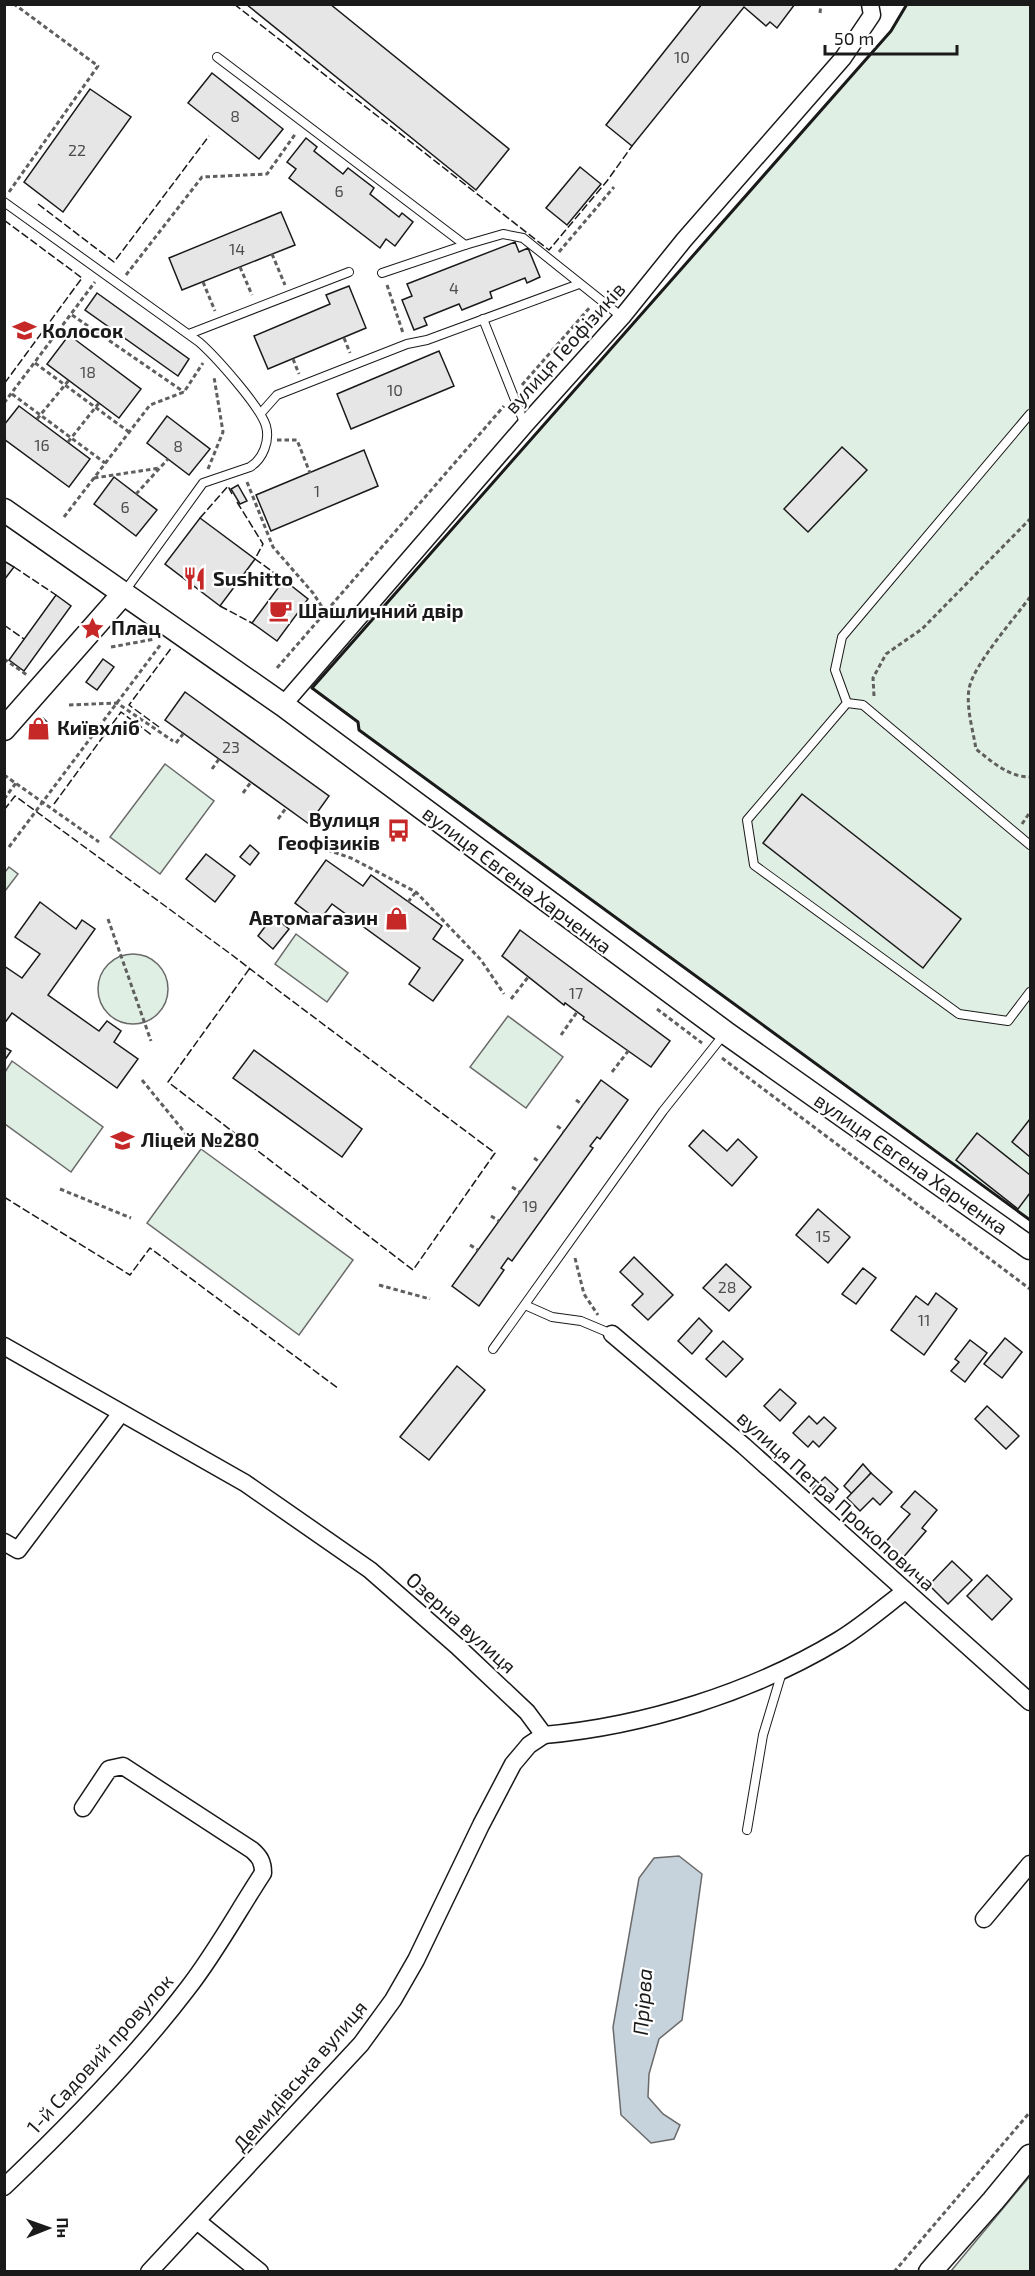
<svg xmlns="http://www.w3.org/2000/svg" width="1035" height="2276" font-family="'Exo 2',sans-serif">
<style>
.green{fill:#e0efe3;stroke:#6a6a6a;stroke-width:1.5}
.water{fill:#c6d2dc;stroke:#6a6a6a;stroke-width:1.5}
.building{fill:#e6e6e6;stroke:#1a1a1a;stroke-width:1.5}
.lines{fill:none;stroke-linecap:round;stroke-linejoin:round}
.lane-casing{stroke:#1a1a1a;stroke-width:10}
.street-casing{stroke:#1a1a1a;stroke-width:19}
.secondary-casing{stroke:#1a1a1a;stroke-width:25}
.path{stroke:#5f5f5f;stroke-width:3;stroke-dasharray:4.5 3;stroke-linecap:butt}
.lane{stroke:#fff;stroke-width:8}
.street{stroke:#fff;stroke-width:16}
.secondary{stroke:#fff;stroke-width:22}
.fence{stroke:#1a1a1a;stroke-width:1.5;stroke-dasharray:8 3;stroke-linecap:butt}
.wall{stroke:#1a1a1a;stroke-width:3}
.labels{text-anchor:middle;stroke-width:4.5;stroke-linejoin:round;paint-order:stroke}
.number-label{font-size:16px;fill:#4d4d4d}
.poi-label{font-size:20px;font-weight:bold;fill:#1a1a1a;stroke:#fff;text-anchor:start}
.street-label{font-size:20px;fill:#1a1a1a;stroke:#fff}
.water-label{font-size:21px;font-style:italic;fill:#1a1a1a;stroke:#fff}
</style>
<rect width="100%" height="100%" fill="#fff"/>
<!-- green -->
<g class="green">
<path d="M907,5H1030V1220L359,730L358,722L312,688L891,31Z"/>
<path d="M165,764L214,801L160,874L110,837Z"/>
<path d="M9,867L18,874L5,891V872Z"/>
<path d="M296,934L348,973L327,1002L275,964Z"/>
<circle cx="133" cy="989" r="35"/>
<path d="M508,1016L563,1057L526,1108L470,1067Z"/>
<path d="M12,1061L103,1127L71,1172L5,1124V1072Z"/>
<path d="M201,1149L353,1260L299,1335L147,1223Z"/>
<path d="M1030,2176V2271H951Z"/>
</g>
<!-- water -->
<path class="water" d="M679,1856L702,1874L682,2020L659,2039L649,2074L648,2097L663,2114L680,2125L674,2139L651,2143L621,2115L613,2027L639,1878L654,1858Z"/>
<!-- building -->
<g class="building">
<path d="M246,4H330L509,149L476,190Z"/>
<path d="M702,4H795L777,28L770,22L766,26L744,7L632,146L606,125Z"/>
<path d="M212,73L283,129L259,159L188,103Z"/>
<path d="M90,89L131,117L63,212L24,182Z"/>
<path d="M306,138L317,147L314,151L343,174L348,168L374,188L370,194L399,217L402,213L413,222L395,246L386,239L380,248L289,178L296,169L287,162Z"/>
<path d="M580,167L601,184L567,225L546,208Z"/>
<path d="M281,212L295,245L182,290L169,258Z"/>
<path d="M515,242L519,252L528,248L540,277L527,283L525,278L490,292L492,298L462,310L459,304L424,318L427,325L414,330L402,300L412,296L407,284Z"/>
<path d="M349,286L366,328L268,369L254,336L330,304L326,295Z"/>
<path d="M97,293L189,359L178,376L85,310Z"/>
<path d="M69,335L141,389L119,418L47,364Z"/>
<path d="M439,351L454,386L351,429L337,394Z"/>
<path d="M19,406L90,459L69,487L4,439V425Z"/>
<path d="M167,416L210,449L189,475L147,443Z"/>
<path d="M842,447L867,470L808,532L784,509Z"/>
<path d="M364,450L378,486L271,531L256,495Z"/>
<path d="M114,477L157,510L136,536L94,504Z"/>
<path d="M238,485L247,501L240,504L231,489Z"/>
<path d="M200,518L255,559L220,606L165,564Z"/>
<path d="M4,561L14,567L4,580Z"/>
<path d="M284,580L308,599L277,641L252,623Z"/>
<path d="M56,595L71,606L24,671L9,660Z"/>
<path d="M103,659L114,667L97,690L86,682Z"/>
<path d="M185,692L329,796L309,824L165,720Z"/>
<path d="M43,718L49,724L37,736L31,730Z"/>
<path d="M802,794L961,919L923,968L763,843Z"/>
<path d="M250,845L259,853L250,865L240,857Z"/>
<path d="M206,854L235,876L215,902L186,879Z"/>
<path d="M326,860L363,886L371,875L442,926L433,939L463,960L433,1001L409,984L420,968L332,904L319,921L295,903Z"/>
<path d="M40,902L76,929L82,920L95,929L48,995L99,1031L107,1021L121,1031L114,1042L138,1059L117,1088L12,1013L4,1024V966L22,978L40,954L15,937Z"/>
<path d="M273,916L289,929L273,949L258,936Z"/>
<path d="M520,930L670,1041L651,1067L583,1019L584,1017L565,1003L564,1005L502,956Z"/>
<path d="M4,1047L11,1051L4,1061Z"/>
<path d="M254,1050L362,1129L342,1157L233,1078Z"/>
<path d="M601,1080L628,1100L600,1139L597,1137L590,1146L593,1148L512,1261L508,1258L501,1268L504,1270L479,1306L452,1286Z"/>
<path d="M1030,1119V1157L1012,1142Z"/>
<path d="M703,1130L727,1151L738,1139L757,1157L732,1186L689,1146Z"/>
<path d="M977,1133L1030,1175V1193L1018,1209L956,1160Z"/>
<path d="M818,1209L850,1237L828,1263L796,1235Z"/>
<path d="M634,1257L673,1295L648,1320L632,1305L643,1294L620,1272Z"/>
<path d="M726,1264L751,1287L729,1311L703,1288Z"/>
<path d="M863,1268L876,1278L856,1304L842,1294Z"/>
<path d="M936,1293L957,1309L924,1355L891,1330L916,1296L928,1305Z"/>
<path d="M699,1318L712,1331L692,1354L678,1341Z"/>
<path d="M1005,1338L1022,1352L1002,1378L984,1364Z"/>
<path d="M970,1340L987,1353L965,1382L951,1371L959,1362L955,1359Z"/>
<path d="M723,1341L743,1359L726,1377L706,1359Z"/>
<path d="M457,1366L485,1390L429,1460L400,1437Z"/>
<path d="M780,1389L796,1403L780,1421L764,1406Z"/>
<path d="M987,1406L1019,1436L1006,1449L975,1419Z"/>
<path d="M809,1416L817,1424L824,1417L836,1428L819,1447L813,1441L808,1447L793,1433Z"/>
<path d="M863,1464L871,1473L852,1494L844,1486Z"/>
<path d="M871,1473L892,1492L880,1505L873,1498L860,1511L847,1498Z"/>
<path d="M825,1477L838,1489L827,1502L813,1489Z"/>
<path d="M915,1491L937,1510L922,1528L926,1531L901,1560L883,1545L910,1514L901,1507Z"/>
<path d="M952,1561L972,1580L948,1604L929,1585Z"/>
<path d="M987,1575L1012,1599L992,1620L967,1596Z"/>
</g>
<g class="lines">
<defs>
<g id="lane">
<path d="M217,57L465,245L503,234L523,238L622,317"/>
<path d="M4,202L199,342C215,356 260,406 266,426C270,441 263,459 250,467L203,483L125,591"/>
<path d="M382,273L465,245"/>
<path d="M483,319L525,425"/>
<path d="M189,334L349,272"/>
<path d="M261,413L277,395L407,344L427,340L579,284"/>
<path d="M1030,414L842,637L835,670L847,703L747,820L754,865L959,1014L1008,1021L1030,992"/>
<path d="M847,703L863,705L1030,845"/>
<path d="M525,1305L552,1317L581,1321L612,1334"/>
<path d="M493,1349L663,1111L725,1033"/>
<path d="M747,1830L763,1735L782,1672"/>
</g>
<g id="street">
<path d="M283,705L525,425L622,317L684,240L843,58L872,15L870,4"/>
<path d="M612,1334L744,1446L1030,1702"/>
<path d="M4,1346L245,1483L370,1570L457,1646L527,1712L544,1735C645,1726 753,1692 839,1640C862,1626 884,1607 905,1591"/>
<path d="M4,1542L18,1550L121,1413"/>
<path d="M984,1919L1030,1864"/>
<path d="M4,2187C69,2125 134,2059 188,1988C216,1952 238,1911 263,1873C263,1862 260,1857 252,1850L123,1766L109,1769L83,1808"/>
<path d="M197,2221L260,2272"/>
<path d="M149,2272L361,2044L393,2000L416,1960L481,1825L513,1764L529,1745L544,1735"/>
</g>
<g id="secondary">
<path d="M4,510L283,705L726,1033L1030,1248"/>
<path d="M4,729L123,594"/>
<path d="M930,2272L993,2201L1030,2156"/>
</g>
</defs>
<!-- lane casing -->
<use href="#lane" class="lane-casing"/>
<!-- street casing -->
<use href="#street" class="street-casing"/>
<!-- secondary casing -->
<use href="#secondary" class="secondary-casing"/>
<!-- path -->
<g class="path">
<path d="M820,13L821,4"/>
<path d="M9,192L98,66L14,4"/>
<path d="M559,252L614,187"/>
<path d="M272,254L285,285"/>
<path d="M240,267L252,295"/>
<path d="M126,275L202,177L267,174L296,133"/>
<path d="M203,282L215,311"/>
<path d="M387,285L403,333"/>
<path d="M72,315L184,392"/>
<path d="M344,338L350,353"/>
<path d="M293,359L299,374"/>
<path d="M35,363L129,432"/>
<path d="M522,385L591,306"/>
<path d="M12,394L105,463"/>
<path d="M4,403L95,282"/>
<path d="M37,419L69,380"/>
<path d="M277,440H297L310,473"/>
<path d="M68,442L99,403"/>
<path d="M208,469L223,432L214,377"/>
<path d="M94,478L160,468"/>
<path d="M247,482L273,547L313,593L326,613"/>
<path d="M136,494L168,459"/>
<path d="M64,517L150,405L184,392L203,363"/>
<path d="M1030,597C1015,618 973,665 969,689C966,708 973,730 976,749C992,762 1009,777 1030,777"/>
<path d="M111,647L155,639"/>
<path d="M4,659L27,675"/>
<path d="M277,668L504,406"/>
<path d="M874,696L873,678L886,654L922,629L1030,519"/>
<path d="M69,705L117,703L173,741"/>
<path d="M176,743L183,734"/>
<path d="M212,769L219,759"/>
<path d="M4,775L99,842"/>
<path d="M243,793L251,782"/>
<path d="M4,799L16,783"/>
<path d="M278,819L286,808"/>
<path d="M1022,824L1030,812"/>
<path d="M313,845L351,858L416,892L481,960L504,994"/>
<path d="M9,847L161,644"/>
<path d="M408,902L416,892"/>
<path d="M108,919L151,1041"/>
<path d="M511,999L529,976"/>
<path d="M657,1009L702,1043"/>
<path d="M561,1035L577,1012"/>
<path d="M722,1058L1030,1289"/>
<path d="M612,1072L629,1050"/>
<path d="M142,1080L186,1134"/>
<path d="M576,1100L583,1105"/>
<path d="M557,1126L564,1131"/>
<path d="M534,1158L541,1163"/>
<path d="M512,1187L520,1192"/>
<path d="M60,1189L131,1218"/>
<path d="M491,1216L499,1221"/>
<path d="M470,1245L478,1250"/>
<path d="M575,1258L584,1294L598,1315"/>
<path d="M379,1285L430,1299"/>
<path d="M894,2272L1030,2112"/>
</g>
<!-- lane -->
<use href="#lane" class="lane"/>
<!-- street -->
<use href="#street" class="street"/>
<!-- secondary -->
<use href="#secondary" class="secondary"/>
<!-- fence -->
<g class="fence">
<path d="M234,4L549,250L607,181L632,146"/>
<path d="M38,204L114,262L209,136"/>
<path d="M4,220L82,278L4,384"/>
<path d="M237,502L263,544L255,559L284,580"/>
<path d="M200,518L228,486L232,494"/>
<path d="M14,567L56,595"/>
<path d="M220,606L252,623"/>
<path d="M4,625L24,639"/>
<path d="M159,727L129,705L172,647"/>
<path d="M54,804L121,712L153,736"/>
<path d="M4,810L15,796L232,955L279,991L495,1153L413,1270L168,1082L250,968"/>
<path d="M4,1197L130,1275L150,1248L339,1389"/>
</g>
<!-- wall -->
<path class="wall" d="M907,4L891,31L312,688L358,722L359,730L1030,1220"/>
</g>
<!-- icons -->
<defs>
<symbol id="school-bare" viewBox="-9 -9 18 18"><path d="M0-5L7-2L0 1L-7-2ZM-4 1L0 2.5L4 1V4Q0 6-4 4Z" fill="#c62828" stroke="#fff" stroke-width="2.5" paint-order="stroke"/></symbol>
<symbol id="restaurant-bare" viewBox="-9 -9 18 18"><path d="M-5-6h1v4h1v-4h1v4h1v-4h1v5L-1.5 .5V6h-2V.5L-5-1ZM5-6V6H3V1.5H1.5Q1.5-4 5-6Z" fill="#c62828" stroke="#fff" stroke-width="2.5" paint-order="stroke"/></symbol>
<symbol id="cafe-bare" viewBox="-9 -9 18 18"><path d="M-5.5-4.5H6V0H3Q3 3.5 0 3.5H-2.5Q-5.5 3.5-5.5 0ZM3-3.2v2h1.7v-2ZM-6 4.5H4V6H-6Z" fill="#c62828" stroke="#fff" stroke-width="2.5" paint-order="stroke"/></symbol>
<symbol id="sight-bare" viewBox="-9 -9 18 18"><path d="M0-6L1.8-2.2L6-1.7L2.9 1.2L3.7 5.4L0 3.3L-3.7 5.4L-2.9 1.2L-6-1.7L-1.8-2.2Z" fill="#c62828" stroke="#fff" stroke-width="2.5" paint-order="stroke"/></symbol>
<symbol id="shop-bare" viewBox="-9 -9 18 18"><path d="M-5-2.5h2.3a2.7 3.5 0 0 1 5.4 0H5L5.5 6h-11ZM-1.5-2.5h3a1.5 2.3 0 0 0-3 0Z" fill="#c62828" stroke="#fff" stroke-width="2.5" paint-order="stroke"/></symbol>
<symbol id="bus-bare" viewBox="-9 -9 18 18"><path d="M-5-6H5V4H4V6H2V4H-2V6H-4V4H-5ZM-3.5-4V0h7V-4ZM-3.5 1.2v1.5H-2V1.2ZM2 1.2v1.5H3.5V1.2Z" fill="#c62828" stroke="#fff" stroke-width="2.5" paint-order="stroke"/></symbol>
</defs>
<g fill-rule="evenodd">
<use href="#school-bare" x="8" y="314" width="33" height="33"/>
<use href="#restaurant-bare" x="178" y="562" width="33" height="33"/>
<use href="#cafe-bare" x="264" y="594" width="33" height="33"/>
<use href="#sight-bare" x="76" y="612" width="33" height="33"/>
<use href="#shop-bare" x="22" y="712" width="33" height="33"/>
<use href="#bus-bare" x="382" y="814" width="33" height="33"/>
<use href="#shop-bare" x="380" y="902" width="33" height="33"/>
<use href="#school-bare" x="106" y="1124" width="33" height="33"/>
</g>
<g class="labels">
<!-- number labels -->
<g class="number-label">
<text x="682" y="63">10</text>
<text x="235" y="122">8</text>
<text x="77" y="156">22</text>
<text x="339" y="197">6</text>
<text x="237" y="255">14</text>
<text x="454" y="294">4</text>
<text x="88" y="378">18</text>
<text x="395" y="396">10</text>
<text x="42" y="451">16</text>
<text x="178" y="452">8</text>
<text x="317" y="497">1</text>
<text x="125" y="513">6</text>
<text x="231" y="753">23</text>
<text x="576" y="999">17</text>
<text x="530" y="1212">19</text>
<text x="823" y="1242">15</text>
<text x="727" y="1293">28</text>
<text x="924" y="1326">11</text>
</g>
<!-- poi labels -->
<g class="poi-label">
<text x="42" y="338">Колосок</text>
<text x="213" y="586">Sushitto</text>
<text x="298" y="618">Шашличний двір</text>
<text x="111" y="635">Плац</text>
<text x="57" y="735">Київхліб</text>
<text x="380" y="827" text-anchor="end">Вулиця<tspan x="380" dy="23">Геофізиків</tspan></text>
<text x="378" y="925" text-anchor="end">Автомагазин</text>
<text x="141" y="1147">Ліцей №280</text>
</g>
<!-- street labels -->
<g class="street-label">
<text transform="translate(565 348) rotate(-48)" y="7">вулиця Геофізиків</text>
<text transform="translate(517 880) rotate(37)" y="7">вулиця Євгена Харченка</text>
<text transform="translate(911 1164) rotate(35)" y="7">вулиця Євгена Харченка</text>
<text transform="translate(836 1501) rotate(42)" y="7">вулиця Петра Прокоповича</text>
<text transform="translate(461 1623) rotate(42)" y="7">Озерна вулиця</text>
<text transform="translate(100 2054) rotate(-48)" y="7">1-й Садовий провулок</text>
<text transform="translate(300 2076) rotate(-49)" y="7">Демидівська вулиця</text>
</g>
<!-- water labels -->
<g class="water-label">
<text transform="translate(643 2002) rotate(-86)" y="7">Прірва</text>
</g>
</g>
<!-- border -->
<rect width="1035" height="2276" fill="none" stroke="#1a1a1a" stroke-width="12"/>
<!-- north arrow -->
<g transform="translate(48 2228) rotate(89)" stroke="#ffffff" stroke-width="4.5" paint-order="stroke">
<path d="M0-4.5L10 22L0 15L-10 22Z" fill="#1a1a1a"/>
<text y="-9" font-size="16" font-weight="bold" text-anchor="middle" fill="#1a1a1a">Пн</text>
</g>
<!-- scale -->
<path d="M825 45v9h132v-9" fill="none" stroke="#1a1a1a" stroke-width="3"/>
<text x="834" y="45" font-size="18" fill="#1a1a1a" stroke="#ffffff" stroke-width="4.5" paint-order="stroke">50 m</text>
</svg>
